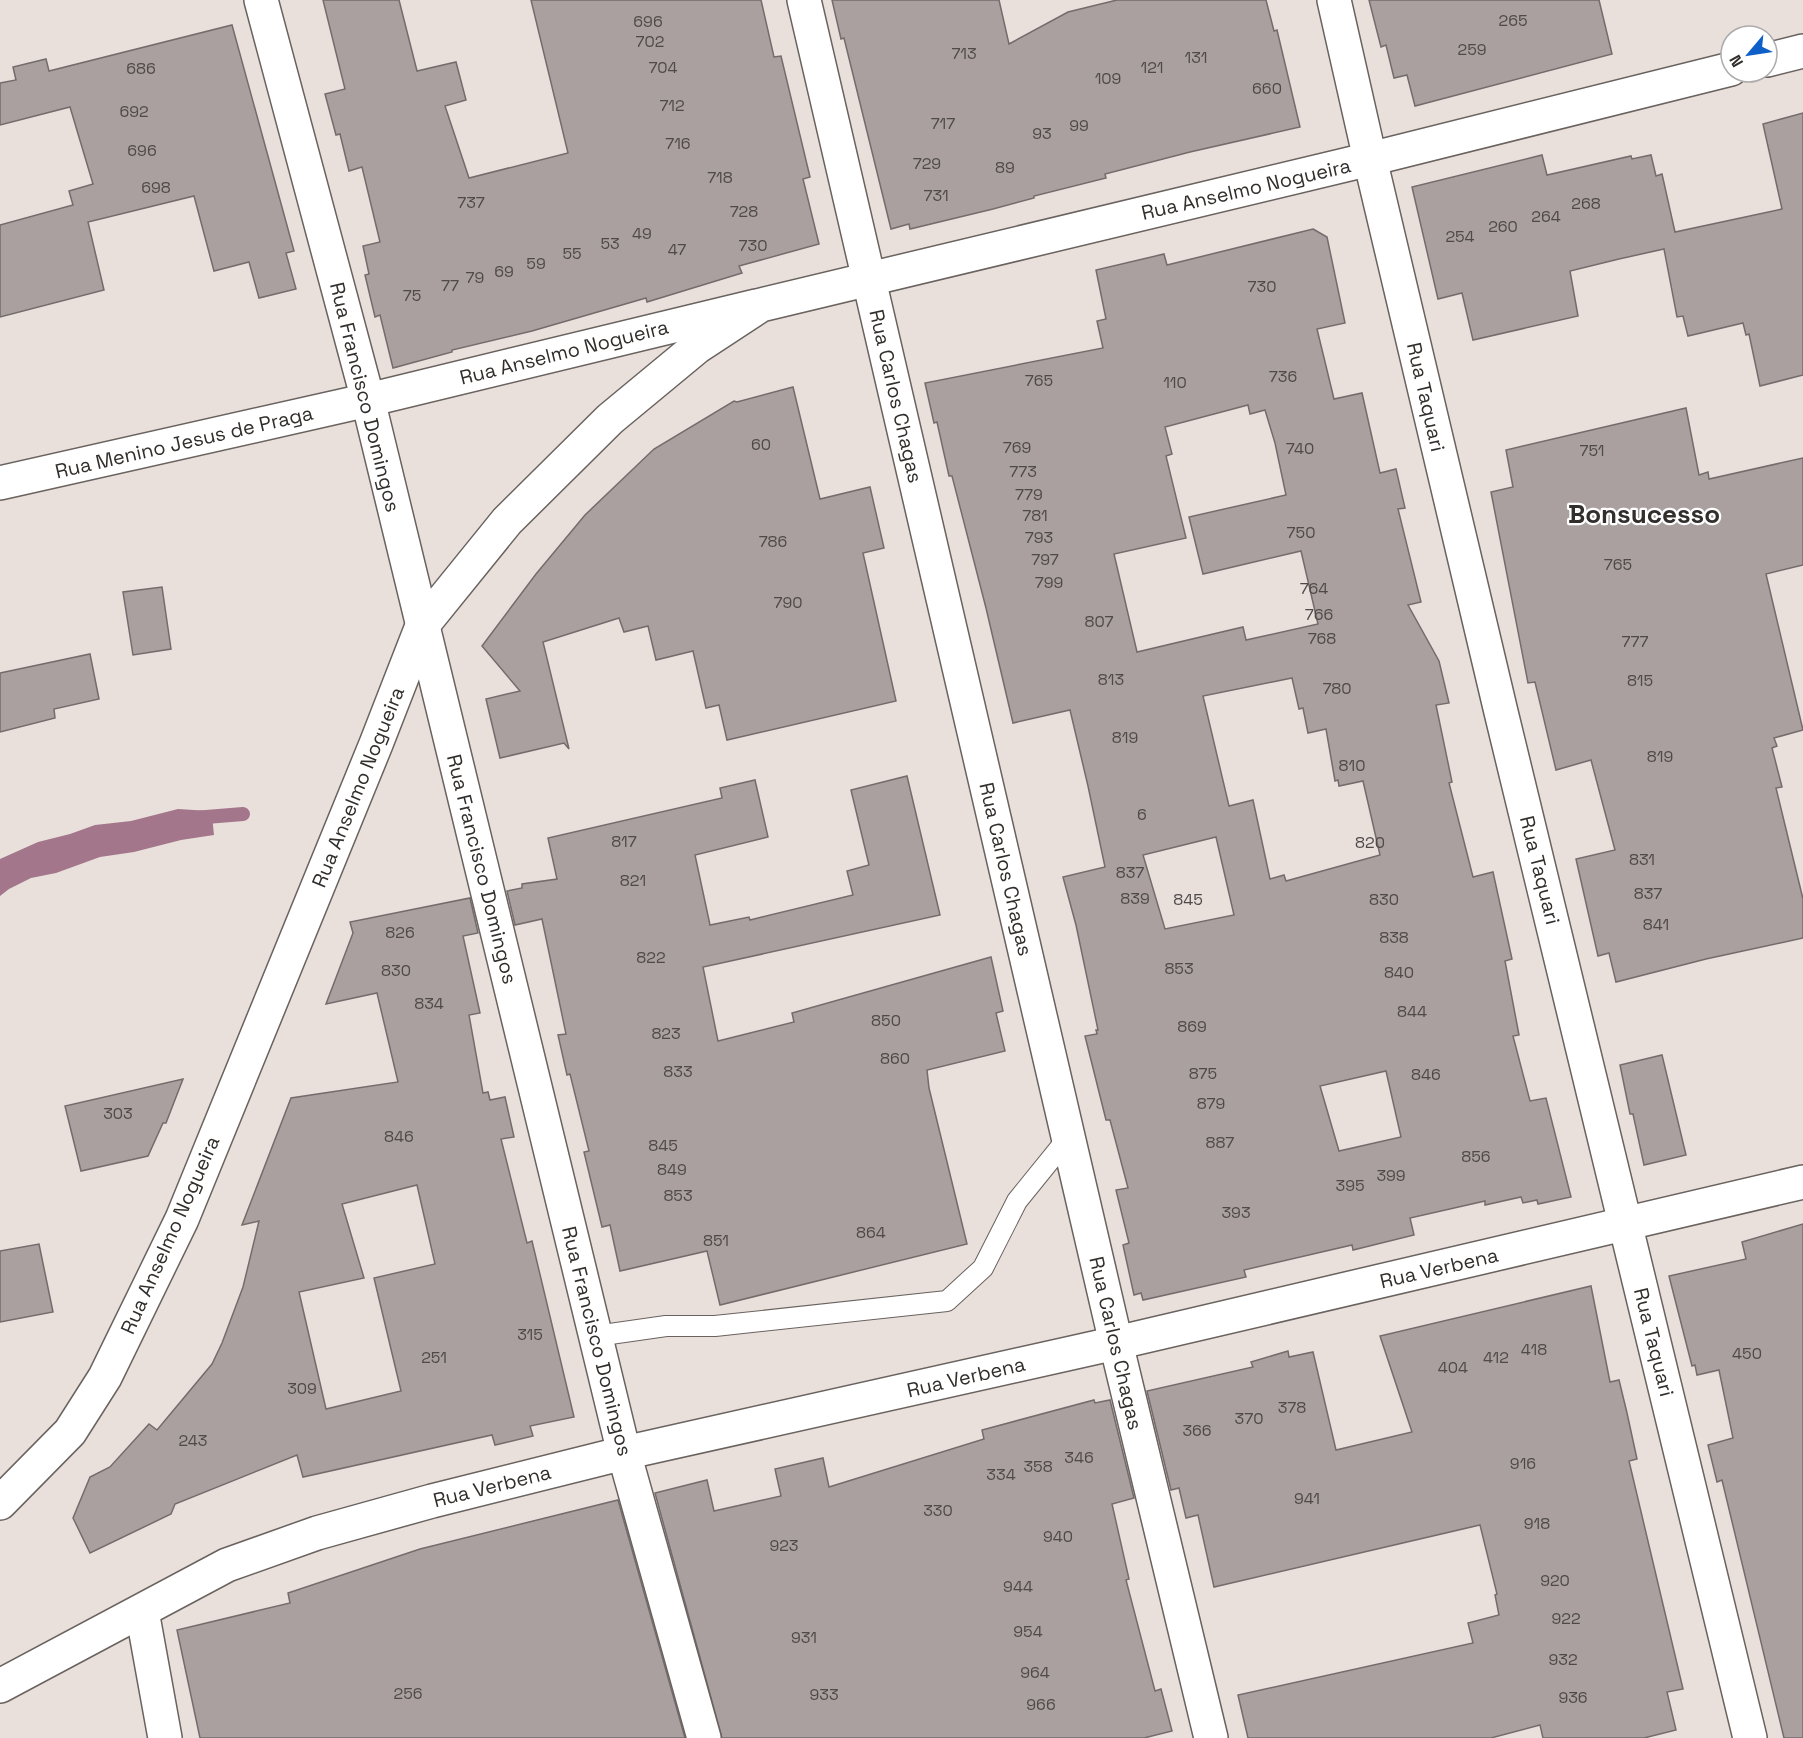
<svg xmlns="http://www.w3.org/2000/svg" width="1803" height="1738" font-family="'Space Grotesk',sans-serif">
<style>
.water{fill:#a3768c}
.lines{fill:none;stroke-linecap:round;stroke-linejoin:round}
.stream{stroke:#a3768c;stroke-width:14}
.building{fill:#aaa0a0;stroke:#746c6c;stroke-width:1.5;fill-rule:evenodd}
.lane-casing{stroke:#69625e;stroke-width:22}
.street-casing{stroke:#69625e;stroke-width:36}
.primary-casing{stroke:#69625e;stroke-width:36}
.lane{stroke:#fff;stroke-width:20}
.street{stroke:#fff;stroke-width:33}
.primary{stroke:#fff;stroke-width:33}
.labels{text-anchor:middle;stroke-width:4.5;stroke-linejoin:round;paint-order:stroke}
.number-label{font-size:16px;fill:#4f4a49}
.street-label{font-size:20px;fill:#312e2c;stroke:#fff}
.district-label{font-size:26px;font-weight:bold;fill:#312e2c;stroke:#fff}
</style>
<rect width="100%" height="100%" fill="#e9e0dc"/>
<!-- water -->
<path class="water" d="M178,809L209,811L212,816L214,835L181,840L134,852L100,857L56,873L31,878L9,889L0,896V859L38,842L70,834L95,825L131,821Z"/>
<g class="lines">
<!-- stream -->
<path class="stream" d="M194,818L243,814"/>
</g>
<!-- building -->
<g class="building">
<path d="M323,0H399L417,71L456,62L466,100L445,106L469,178L568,153L531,0H761L774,57L781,56L810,177L803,179L819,244L739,266L742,273L647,302L646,298L532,331L452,350V352L393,368L380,315L375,317L365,275L369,274L363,246L380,242L362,167L349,171L340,134L336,135L325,94L345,89Z"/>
<path d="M832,0H999L1009,44L1068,12L1117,0H1266L1274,31L1277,30L1300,127L1190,152L1105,174L1106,178L1034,196V198L993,209L910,229L909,224L891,229L844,38L841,39Z"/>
<path d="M1369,0H1599L1612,54L1415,106L1407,75L1394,78L1386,45L1381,47Z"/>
<path d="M232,25L294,251L286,253L296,289L259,298L249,262L214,271L194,196L88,222L104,290L0,317V225L73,205L69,191L93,184L70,107L0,125V83L16,80L13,67L46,59L49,71Z"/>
<path d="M1803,113V375L1760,386L1749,334L1746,335L1743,323L1688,336L1683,316L1677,317L1664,249L1619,259L1570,271L1578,316L1473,340L1462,293L1438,299L1412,187L1542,155L1547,175L1631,156L1632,159L1651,155L1656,176L1662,174L1675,232L1782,209L1763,124Z"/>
<path d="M1313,229L1327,237L1345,323L1317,329L1334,399L1362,393L1380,473L1396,469L1405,508L1398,509L1421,602L1408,605L1439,661L1449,703L1436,705L1452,782L1449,783L1473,877L1493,872L1512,959L1505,961L1519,1035L1513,1036L1530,1101L1546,1098L1571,1197L1538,1204L1537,1200L1523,1203L1521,1197L1485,1205V1201L1410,1218L1414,1235L1353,1250L1352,1245L1244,1270L1246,1277L1143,1300L1141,1293L1134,1295L1123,1245L1129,1243L1116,1190L1128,1188L1110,1120H1106L1085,1036L1097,1034L1096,1030H1098L1076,925L1063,877L1105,867L1088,786L1070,710L1013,723L986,608L952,476H949L937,422L934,423L925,383L1103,348L1097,321L1106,319L1096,270L1164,254L1167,265ZM1248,405L1250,414L1265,410L1275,443L1286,495L1189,517L1203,574L1301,551L1318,624L1246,640L1243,627L1137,652L1114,554L1186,538L1166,456L1172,454L1165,427ZM1292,678L1299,709L1303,708L1308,733L1326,729L1335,781L1338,780L1339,786L1363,781L1380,855L1286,881L1284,875L1270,879L1253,800L1229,806L1203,696ZM1216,837L1234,915L1165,929L1143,855ZM1386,1071L1401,1137L1339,1151L1320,1086Z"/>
<path d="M793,387L820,499L870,487L884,548L863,553L896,701L727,740L719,705L706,708L693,651L656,660L648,626L624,632L619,618L543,642L569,749L564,743L500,758L486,699L520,691L482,646L536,574L585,515L654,449L734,401L737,402Z"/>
<path d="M1686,408L1699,475L1708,472L1709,479L1803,458V565L1766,574L1803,730L1774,738L1777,746L1772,748L1782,787L1776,788L1803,899V938L1706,959L1616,982L1609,953L1598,956L1576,859L1615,850L1591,760L1556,770L1535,682L1528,683L1491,492L1513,487L1506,450Z"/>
<path d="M162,587L171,649L133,655L123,592Z"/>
<path d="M90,654L99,699L54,709L55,718L0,732V673Z"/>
<path d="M907,776L940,915L703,967L718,1041L794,1022L792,1013L991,957L1003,1011L996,1013L1005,1051L927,1070L929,1088L967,1244L720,1305L707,1251L620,1271L610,1225L602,1227L584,1152L589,1151L570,1074L567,1075L558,1035L566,1034L542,919L515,925L507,891L522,888V884L557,879L548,838L722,798L720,788L755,780L768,837L695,855L710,925L749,917L750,920L853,895L847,871L869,865L851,790Z"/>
<path d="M470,898L478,933L463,936L480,1013L469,1015L483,1093L488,1092L490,1100L505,1097L514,1137L501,1139L527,1243L532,1241L574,1417L530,1426L533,1436L495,1445L492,1435L303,1477L297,1455L175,1504L171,1514L90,1553L73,1518L90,1477L110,1467L149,1424L157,1430L212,1364L222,1343L243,1287L259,1221L242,1225L291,1098L398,1082L377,993L326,1004L353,933L350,922ZM417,1185L435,1264L374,1278L401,1391L326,1409L299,1292L364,1278L342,1204Z"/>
<path d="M1662,1055L1686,1155L1644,1165L1633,1114H1630L1620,1065Z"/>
<path d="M183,1079L166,1123H163L148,1156L81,1171L65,1106Z"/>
<path d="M1803,1224V1738H1784L1722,1480L1717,1482L1708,1445L1733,1438L1719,1370L1697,1375L1695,1365L1692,1366L1669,1276L1746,1259L1742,1242Z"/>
<path d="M39,1244L53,1312L0,1322V1251Z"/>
<path d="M1591,1286L1610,1382L1619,1380L1627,1413L1637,1459L1629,1461L1683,1689L1667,1692L1676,1730L1644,1738H1543L1540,1725L1491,1738H1248L1238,1695L1473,1643L1468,1623L1499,1615L1495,1595L1497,1594L1480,1525L1214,1587L1198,1515L1186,1518L1179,1488L1171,1490L1147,1391L1253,1367L1251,1362L1288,1351L1289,1357L1313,1352L1336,1450L1412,1432L1380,1336Z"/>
<path d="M1094,1400L1095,1403L1110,1400L1134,1498L1112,1504L1129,1579L1126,1580L1155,1691L1161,1689L1172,1731L1144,1738H722L655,1493L707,1480L714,1511L781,1496L775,1469L823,1458L829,1487L984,1439L982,1430Z"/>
<path d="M618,1500L685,1738H200L177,1630L290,1603L288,1593L420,1549Z"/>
</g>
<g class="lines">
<defs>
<path id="lane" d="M596,1336L666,1326H715L947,1301L983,1268L1017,1201L1068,1138"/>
<g id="street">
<path d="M261,0L368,400L624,1453L704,1738"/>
<path d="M804,0L1116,1343L1211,1738"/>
<path d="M1334,0L1370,159L1501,712L1750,1738"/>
<path d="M0,483L368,400L756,306"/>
<path d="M142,1611L165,1738"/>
</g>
<g id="primary">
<path d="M1767,60L1803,51"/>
<path d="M0,1503L70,1432L105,1377L182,1219L376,744L422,626L507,521L610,419L697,347L761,305L1370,159L1731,69"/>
<path d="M0,1686L227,1565L317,1533L432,1501L624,1453L1116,1343L1803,1182"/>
</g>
</defs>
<!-- lane casing -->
<use href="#lane" class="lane-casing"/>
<!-- street casing -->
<use href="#street" class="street-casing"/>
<!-- primary casing -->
<use href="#primary" class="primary-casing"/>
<!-- lane -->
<use href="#lane" class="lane"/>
<!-- street -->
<use href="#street" class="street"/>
<!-- primary -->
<use href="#primary" class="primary"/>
</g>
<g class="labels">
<!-- number labels -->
<g class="number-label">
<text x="1513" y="26">265</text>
<text x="648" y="27">696</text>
<text x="650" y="47">702</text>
<text x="1472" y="55">259</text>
<text x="964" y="59">713</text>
<text x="1196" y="63">131</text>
<text x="663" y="73">704</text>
<text x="1152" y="73">121</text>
<text x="141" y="74">686</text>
<text x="1108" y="84">109</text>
<text x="1267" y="94">660</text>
<text x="672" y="111">712</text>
<text x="134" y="117">692</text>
<text x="943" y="129">717</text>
<text x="1079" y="131">99</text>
<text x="1042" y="139">93</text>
<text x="678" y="149">716</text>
<text x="142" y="156">696</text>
<text x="927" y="169">729</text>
<text x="1005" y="173">89</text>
<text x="720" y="183">718</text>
<text x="156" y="193">698</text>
<text x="936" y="201">731</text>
<text x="471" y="208">737</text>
<text x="1586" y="209">268</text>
<text x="744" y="217">728</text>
<text x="1546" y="222">264</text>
<text x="1503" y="232">260</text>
<text x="642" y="239">49</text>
<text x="1460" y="242">254</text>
<text x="610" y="249">53</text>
<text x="753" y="251">730</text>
<text x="677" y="255">47</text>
<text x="572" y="259">55</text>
<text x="536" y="269">59</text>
<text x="504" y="277">69</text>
<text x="475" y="283">79</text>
<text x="450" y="291">77</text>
<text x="1262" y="292">730</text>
<text x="412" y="301">75</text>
<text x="1283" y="382">736</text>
<text x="1039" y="386">765</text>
<text x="1175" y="388">110</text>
<text x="761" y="450">60</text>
<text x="1017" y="453">769</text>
<text x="1300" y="454">740</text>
<text x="1592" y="456">751</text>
<text x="1023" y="477">773</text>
<text x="1029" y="500">779</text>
<text x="1035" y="521">781</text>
<text x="1301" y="538">750</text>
<text x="1039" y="543">793</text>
<text x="773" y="547">786</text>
<text x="1045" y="565">797</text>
<text x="1618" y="570">765</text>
<text x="1049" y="588">799</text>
<text x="1314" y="594">764</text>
<text x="788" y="608">790</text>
<text x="1319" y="620">766</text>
<text x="1099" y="627">807</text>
<text x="1322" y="644">768</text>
<text x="1635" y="647">777</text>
<text x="1111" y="685">813</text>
<text x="1640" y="686">815</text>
<text x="1337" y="694">780</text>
<text x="1125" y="743">819</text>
<text x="1660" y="762">819</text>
<text x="1352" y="771">810</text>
<text x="1142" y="820">6</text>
<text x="624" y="847">817</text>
<text x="1370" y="848">820</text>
<text x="1642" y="865">831</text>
<text x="1130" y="878">837</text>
<text x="633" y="886">821</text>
<text x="1648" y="899">837</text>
<text x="1135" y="904">839</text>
<text x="1188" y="905">845</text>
<text x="1384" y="905">830</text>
<text x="1656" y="930">841</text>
<text x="400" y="938">826</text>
<text x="1394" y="943">838</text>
<text x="651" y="963">822</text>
<text x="1179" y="974">853</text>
<text x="396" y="976">830</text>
<text x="1399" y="978">840</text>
<text x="429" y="1009">834</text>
<text x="1412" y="1017">844</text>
<text x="886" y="1026">850</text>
<text x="1192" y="1032">869</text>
<text x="666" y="1039">823</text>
<text x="895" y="1064">860</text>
<text x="678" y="1077">833</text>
<text x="1203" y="1079">875</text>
<text x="1426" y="1080">846</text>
<text x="1211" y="1109">879</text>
<text x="118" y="1119">303</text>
<text x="399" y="1142">846</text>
<text x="1220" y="1148">887</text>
<text x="663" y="1151">845</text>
<text x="1476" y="1162">856</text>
<text x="672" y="1175">849</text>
<text x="1391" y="1181">399</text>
<text x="1350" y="1191">395</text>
<text x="678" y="1201">853</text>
<text x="1236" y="1218">393</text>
<text x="871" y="1238">864</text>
<text x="716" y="1246">851</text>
<text x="530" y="1340">315</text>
<text x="1534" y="1355">418</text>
<text x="1747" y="1359">450</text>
<text x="434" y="1363">251</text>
<text x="1496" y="1363">412</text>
<text x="1453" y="1373">404</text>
<text x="302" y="1394">309</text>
<text x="1292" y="1413">378</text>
<text x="1249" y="1424">370</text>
<text x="1197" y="1436">366</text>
<text x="193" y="1446">243</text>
<text x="1079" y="1463">346</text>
<text x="1523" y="1469">916</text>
<text x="1038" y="1472">358</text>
<text x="1001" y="1480">334</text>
<text x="1307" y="1504">941</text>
<text x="938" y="1516">330</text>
<text x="1537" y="1529">918</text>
<text x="1058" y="1542">940</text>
<text x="784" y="1551">923</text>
<text x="1555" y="1586">920</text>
<text x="1018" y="1592">944</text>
<text x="1566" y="1624">922</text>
<text x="1028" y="1637">954</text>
<text x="804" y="1643">931</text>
<text x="1563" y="1665">932</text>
<text x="1035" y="1678">964</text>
<text x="408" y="1699">256</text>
<text x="824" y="1700">933</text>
<text x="1573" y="1703">936</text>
<text x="1041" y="1710">966</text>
</g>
<!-- street labels -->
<g class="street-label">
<text transform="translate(1246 189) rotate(-13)" y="7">Rua Anselmo Nogueira</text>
<text transform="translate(564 352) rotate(-14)" y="7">Rua Anselmo Nogueira</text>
<text transform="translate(896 396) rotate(77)" y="7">Rua Carlos Chagas</text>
<text transform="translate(365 397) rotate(76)" y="7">Rua Francisco Domingos</text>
<text transform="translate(1426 397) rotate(77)" y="7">Rua Taquari</text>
<text transform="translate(184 442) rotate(-13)" y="7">Rua Menino Jesus de Praga</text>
<text transform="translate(358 787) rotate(-68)" y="7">Rua Anselmo Nogueira</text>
<text transform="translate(482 869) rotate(76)" y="7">Rua Francisco Domingos</text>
<text transform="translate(1006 869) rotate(77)" y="7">Rua Carlos Chagas</text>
<text transform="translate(1540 870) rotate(76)" y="7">Rua Taquari</text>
<text transform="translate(170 1235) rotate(-66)" y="7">Rua Anselmo Nogueira</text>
<text transform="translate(1439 1268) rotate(-13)" y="7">Rua Verbena</text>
<text transform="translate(597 1341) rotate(76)" y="7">Rua Francisco Domingos</text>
<text transform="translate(1654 1342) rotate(76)" y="7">Rua Taquari</text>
<text transform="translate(1116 1343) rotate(77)" y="7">Rua Carlos Chagas</text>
<text transform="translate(966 1377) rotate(-13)" y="7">Rua Verbena</text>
<text transform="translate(492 1486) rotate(-14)" y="7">Rua Verbena</text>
</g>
<!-- district labels -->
<g class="district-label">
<text x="1644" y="523">Bonsucesso</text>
</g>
</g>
<!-- north arrow -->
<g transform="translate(1749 54) rotate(241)"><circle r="28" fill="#ffffff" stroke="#adabab" stroke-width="1.5"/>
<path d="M0-4.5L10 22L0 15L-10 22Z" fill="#0f5fc9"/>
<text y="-9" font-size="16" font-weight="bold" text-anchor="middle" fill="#312e2c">N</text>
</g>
</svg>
